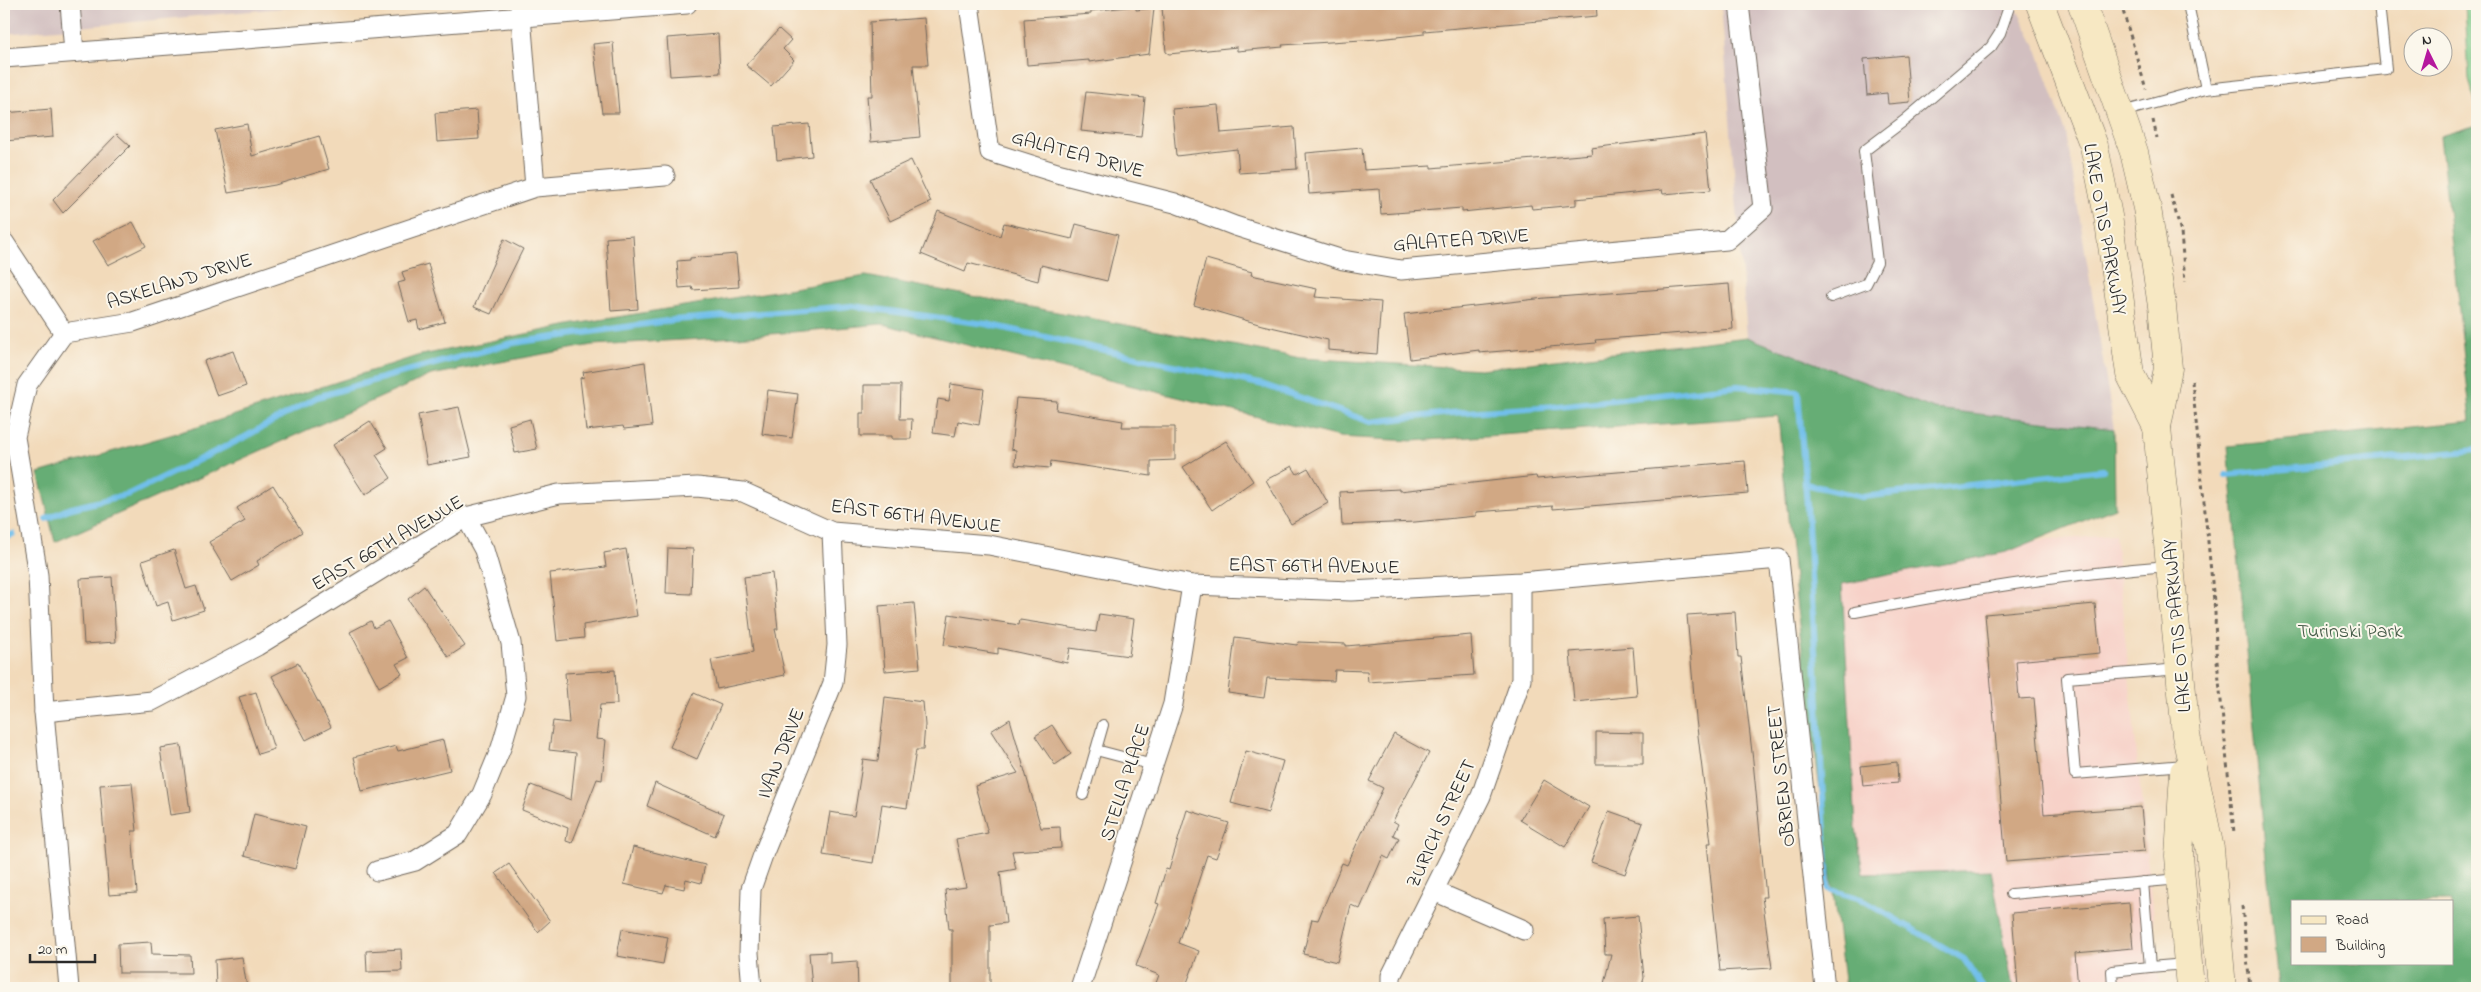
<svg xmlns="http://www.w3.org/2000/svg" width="2481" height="992" font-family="'Indie Flower',sans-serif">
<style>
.built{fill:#f7d1c8}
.industrial{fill:#d2bfc0}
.green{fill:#7dc987;stroke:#547a59}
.forest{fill:#66ad74;stroke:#486c50;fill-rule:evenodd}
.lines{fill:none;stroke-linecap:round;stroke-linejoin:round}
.stream{stroke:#71bfeb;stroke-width:6}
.building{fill:#d1a884}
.service-casing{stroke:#71685d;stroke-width:12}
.minor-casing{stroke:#71685d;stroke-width:21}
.secondary-casing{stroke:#71685d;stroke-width:29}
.path{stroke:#71685d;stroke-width:3;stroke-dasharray:4 4;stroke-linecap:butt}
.service{stroke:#fff;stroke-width:10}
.minor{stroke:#fff;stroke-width:19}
.secondary{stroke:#f7e8c3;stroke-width:28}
.labels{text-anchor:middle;stroke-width:4;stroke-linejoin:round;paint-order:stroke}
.street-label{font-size:20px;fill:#2b2b2b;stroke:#fbf7ec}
.park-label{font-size:20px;fill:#445a47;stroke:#fbf7ec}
</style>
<rect width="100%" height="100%" fill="#fbf7ec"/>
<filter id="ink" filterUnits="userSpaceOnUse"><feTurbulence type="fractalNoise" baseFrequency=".02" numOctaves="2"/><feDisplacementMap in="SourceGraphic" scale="10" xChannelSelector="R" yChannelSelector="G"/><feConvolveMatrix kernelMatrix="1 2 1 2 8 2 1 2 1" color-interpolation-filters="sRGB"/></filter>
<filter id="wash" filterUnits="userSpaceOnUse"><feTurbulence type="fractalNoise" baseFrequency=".0096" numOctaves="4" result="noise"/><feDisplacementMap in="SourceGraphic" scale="20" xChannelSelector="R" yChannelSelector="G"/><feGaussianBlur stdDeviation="1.12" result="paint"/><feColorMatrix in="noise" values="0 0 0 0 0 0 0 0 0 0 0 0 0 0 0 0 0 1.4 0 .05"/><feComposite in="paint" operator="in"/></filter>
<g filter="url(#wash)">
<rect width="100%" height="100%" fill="#f2daba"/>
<!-- built -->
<path class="built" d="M2115,535L2160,988H1855L1809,559Z"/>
<!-- industrial -->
<g class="industrial">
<path d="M4,4H325L4,34Z"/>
<path d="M1721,4H2014L2036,46L2066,133L2114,429L1934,409L1747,337Z"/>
</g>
<!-- green -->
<path class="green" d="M2465,4H2477V110L2469,79Z"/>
<!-- forest -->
<g class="forest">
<path d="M2477,125V988H2278L2228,446L2471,421L2440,136ZM2292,901H2452V963H2292Z"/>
<path d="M866,276L1301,358L1480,369L1747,337L1934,409L2114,429L2115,508L2007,552L1842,584L1856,828L1863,874L1991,870L2013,988H1845L1797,609L1778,416L1413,441L1339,437L882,324L737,337L592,345L431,375L55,542L38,473L198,427L417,356L575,324Z"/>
</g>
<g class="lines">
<!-- stream -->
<g class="stream">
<path d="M2226,475L2477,450"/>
<path d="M1805,484L1862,497L2103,470"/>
<path d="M46,519L68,509L129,494L243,438L317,397L396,374L513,343L674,320L852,306L986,324L1264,385L1371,422L1450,413L1558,406L1738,386L1798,392L1807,506L1828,889L1861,899L1964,959L1983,988"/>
<path d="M4,539L13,534"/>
</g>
</g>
<g id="blocks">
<!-- building -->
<g class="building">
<path d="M1189,4H1596L1597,16L1424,31V34L1378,39L1282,45L1283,47L1237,51V47L1169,54L1166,52L1162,7Z"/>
<path d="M1136,6V10L1154,8L1149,54L1089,62V60L1027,65L1024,19L1091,14V11Z"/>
<path d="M924,18L928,65H913L920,137L871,142L867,96H872L870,22Z"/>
<path d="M779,29L791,40L783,49L794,60L771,86L746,65Z"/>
<path d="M718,34L720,73L670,76L667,38Z"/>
<path d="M613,42L619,113H602L593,44Z"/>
<path d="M1906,55L1910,102L1888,104L1887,93L1867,95L1864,59Z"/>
<path d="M1086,92L1145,98L1141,137L1081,131Z"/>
<path d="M1218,105L1221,133L1294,127L1297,169L1239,173L1237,149L1176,156L1172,109Z"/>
<path d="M51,109L53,137L4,141V113Z"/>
<path d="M477,110L479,139L437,142L435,113Z"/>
<path d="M247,124L252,156L319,136L329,169L275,185L228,193L215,130Z"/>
<path d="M809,124L812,156L777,160L774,127Z"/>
<path d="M117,134L130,146L63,213L53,200Z"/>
<path d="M1705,134L1711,190L1663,194L1662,190L1576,199V205L1532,209L1531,205L1462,212V208L1381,214L1379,189L1309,194L1306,153L1362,148L1364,170L1431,166V168L1592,154L1591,148Z"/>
<path d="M911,160L931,202L890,221L870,179Z"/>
<path d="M938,211L1000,236L1004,223L1072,239L1076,224L1118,235L1107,281L1041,265L1038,281L968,263L965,272L921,254Z"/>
<path d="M133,222L146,246L108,265L93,241Z"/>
<path d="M633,236L638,309L611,311L606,238Z"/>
<path d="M504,239L523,249L491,314L474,307Z"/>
<path d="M736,254L739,287L693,290L692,287L679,288L677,261L690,260V258Z"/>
<path d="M1206,259L1252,272L1251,275L1317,289L1315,297L1381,302L1377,354L1328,350V340L1262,325L1194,305Z"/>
<path d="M428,264L445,322L419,329L417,320L409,322L398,283L405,281L402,272Z"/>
<path d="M1729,284L1733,329L1595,340L1596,343L1479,353V350L1410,359L1404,314L1545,298Z"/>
<path d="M233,351L246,386L217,396L204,361Z"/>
<path d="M645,362L652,426L624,429L623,426L586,430L580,378L584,377L583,372Z"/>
<path d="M951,384L984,389L979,425L958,421L955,436L933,433L938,399L949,401Z"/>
<path d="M864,385H901L900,419H912L911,439H892V436H860V413H864Z"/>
<path d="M768,390L798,394L792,438L762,434Z"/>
<path d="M1016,398L1057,401L1056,410L1123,421L1122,427H1175V460L1151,461V476L1051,461L1050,468L1015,465L1016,450L1011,449Z"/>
<path d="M459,407L471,457L427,465L418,415Z"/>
<path d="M530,419L537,449L515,453L509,425Z"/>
<path d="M370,421L387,448L376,455L391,478L365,495L333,445Z"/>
<path d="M1226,441L1253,481L1212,510L1183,467Z"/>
<path d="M1745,461L1748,493L1553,509V506L1476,512V516L1415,522L1342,525L1340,492L1400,489V491L1536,476L1537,479Z"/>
<path d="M1292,466L1297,474L1308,468L1328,503L1291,524L1266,480Z"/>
<path d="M273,485L302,532L257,561L259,565L232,581L209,542L245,521L237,508Z"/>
<path d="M668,548L693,549L691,594L666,593Z"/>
<path d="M626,549L637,616L583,625L584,638L557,641L550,573L606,567L604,553Z"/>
<path d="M174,550L186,589L196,586L204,610L173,620L168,602L156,606L142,561Z"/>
<path d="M772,573L778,629H775L785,675L717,689L711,660L753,652L744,577Z"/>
<path d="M112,577L116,642L84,644L80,579Z"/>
<path d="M424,586L465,646L448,657L408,599Z"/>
<path d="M914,603L920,668L885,671L879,606Z"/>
<path d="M2095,604L2100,653L2016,661L2019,699L2034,698L2044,814L2141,807L2145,851L2006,862L1985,614Z"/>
<path d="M1735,612L1738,657H1741L1753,761L1766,897H1762L1772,968L1720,971L1707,843H1711L1696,719L1687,615Z"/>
<path d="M949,614L1019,625L1020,620L1096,632L1099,614L1134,619L1129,656L1070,648L1067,663L998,648V654L944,645Z"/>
<path d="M371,621L374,628L388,621L408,658L396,664L402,674L379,687L350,632Z"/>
<path d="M1471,635L1474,675L1368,682L1367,671L1335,670L1334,681L1267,678L1264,698L1228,693L1235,637L1297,645L1298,642L1346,644V646Z"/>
<path d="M1633,647L1637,696L1574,702L1570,652Z"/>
<path d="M298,663L331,727L306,740L272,676Z"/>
<path d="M615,670L617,704L600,705L596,739L606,740L602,780L597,779L572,843L566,841L568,828L522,810L531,785L571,800L576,753L549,750L553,721L569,723L565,673Z"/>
<path d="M256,692L274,749L258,754L239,697Z"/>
<path d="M694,693L721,705L697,759L670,747Z"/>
<path d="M885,697L923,702L925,725L923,750H916L907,808L882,804L873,863L823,855L830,812L854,816L863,759L878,761Z"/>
<path d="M1010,719L1041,828L1060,827L1061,848L1012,851L1016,869L1000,872L1006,923L990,925V988H952V929H949L945,890L966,887L956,839L988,833L975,786L1018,773L991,731Z"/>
<path d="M1052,725L1071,754L1055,765L1035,736Z"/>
<path d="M1596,732L1643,733V764H1596Z"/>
<path d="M1394,734L1429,753L1393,821L1398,824L1393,835L1399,838L1389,859L1383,856L1360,909L1351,905L1337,962L1303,954L1312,919L1318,920L1342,863L1347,865L1383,788L1369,781Z"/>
<path d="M443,740L450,770L362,791L354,757L396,746L398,751Z"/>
<path d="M181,745L190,812L170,815L160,748Z"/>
<path d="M1246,751L1283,761L1268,813L1231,803Z"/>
<path d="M1897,762L1898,783L1863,786L1861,766Z"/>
<path d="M1544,780L1589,807L1565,847L1520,820Z"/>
<path d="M132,783L137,831H132L137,893L109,895L100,785Z"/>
<path d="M655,783L724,814L715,836L647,806Z"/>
<path d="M1187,810L1229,823L1216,858L1207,855L1178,943L1199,951L1185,988H1171L1156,983L1159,975L1136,966L1159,904L1156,903L1166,869L1169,870Z"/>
<path d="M1609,811L1643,823L1625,874L1591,862Z"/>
<path d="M254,814L306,827L295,869L244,856Z"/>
<path d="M633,847L705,865L701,883L686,879L684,889L666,885L663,893L624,884Z"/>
<path d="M509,864L550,921L538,932L496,873Z"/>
<path d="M2129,903L2133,948L2075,953L2078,988H2018L2012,913Z"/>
<path d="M1638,916L1644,978L1641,988H1603L1611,954H1605L1603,919Z"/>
<path d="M622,929L668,937L663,964L617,956Z"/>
<path d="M151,942L152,954L190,955L191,973H119L118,944Z"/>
<path d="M401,949L402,971L367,972L366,951Z"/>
<path d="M830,952V963L857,961L858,988H812L809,953Z"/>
<path d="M242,957L247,988H216L215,960Z"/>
</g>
</g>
</g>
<g filter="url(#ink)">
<use href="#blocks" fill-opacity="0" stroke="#71685d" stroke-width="1"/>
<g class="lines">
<defs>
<g id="service">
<path d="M2206,89L2386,69L2379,4"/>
<path d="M2122,112L2206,89L2188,4"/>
<path d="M1831,297L1866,284L1877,262L1864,151L1905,120L1991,47L2000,33L2010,4"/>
<path d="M1855,612C1959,592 2063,574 2168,566"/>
<path d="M2180,669L2067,678L2075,774L2185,765"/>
<path d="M1096,750L1153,765"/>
<path d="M1083,795L1103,725"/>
<path d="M2143,882L2150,967L2186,964"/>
<path d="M2011,894L2180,879"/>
<path d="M2113,988L2112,971L2150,967"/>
</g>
<g id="minor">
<path d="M70,4L74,52"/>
<path d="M520,4L535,187"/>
<path d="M969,4L990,152L1057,173L1175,203L1235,226L1343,260L1401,270L1727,240L1763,208L1739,4"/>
<path d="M4,58L687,4"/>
<path d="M4,242L64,333"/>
<path d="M44,712L152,701L257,646L466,517L559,494L697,487L743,492L832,532L989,545L1192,585L1351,591L1521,582L1779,559L1825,988"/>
<path d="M377,871L415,861L458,834L482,794L501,748L516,696L511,643L484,550L466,517"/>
<path d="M1434,891L1524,930"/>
<path d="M69,988L44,712L38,575L15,437L27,385L64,333L133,322L535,187L665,176"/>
<path d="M752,988L749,953L751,889L763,855L833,683L837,645L832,532"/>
<path d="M1080,988L1173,704L1192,585"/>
<path d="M1391,988V976L1481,796L1521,680V582"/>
</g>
<g id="secondary">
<path d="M2040,4L2094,146L2108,216L2130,374L2157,427"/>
<path d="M2082,4L2134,152L2147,208L2162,306L2168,368L2157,427L2186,735L2210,849L2222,988"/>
<path d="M2184,772L2179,856L2190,988"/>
</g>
</defs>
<!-- service casing -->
<use href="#service" class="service-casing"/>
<!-- minor casing -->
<use href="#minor" class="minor-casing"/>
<!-- secondary casing -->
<use href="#secondary" class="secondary-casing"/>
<!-- path -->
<g class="path">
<path d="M2121,4L2146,89"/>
<path d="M2153,120L2157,138"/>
<path d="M2171,195L2181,232L2185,282"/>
<path d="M2192,381L2215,612L2216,650L2234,833"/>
<path d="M2242,906L2250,988"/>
</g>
<!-- service -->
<use href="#service" class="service"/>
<!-- minor -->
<use href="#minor" class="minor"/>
<!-- secondary -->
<use href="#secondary" class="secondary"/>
</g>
</g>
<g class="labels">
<!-- street labels -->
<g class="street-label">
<text transform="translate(1078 153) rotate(15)" y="7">GALATEA DRIVE</text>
<text transform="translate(2106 229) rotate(80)" y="7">LAKE OTIS PARKWAY</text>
<text transform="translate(1461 239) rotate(-4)" y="7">GALATEA DRIVE</text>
<text transform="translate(179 280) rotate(-17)" y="7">ASKELAND DRIVE</text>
<text transform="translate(916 515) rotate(7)" y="7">EAST 66TH AVENUE</text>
<text transform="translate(387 542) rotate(-30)" y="7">EAST 66TH AVENUE</text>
<text transform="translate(1314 565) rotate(1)" y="7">EAST 66TH AVENUE</text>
<text transform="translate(2176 626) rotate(-95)" y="7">LAKE OTIS PARKWAY</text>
<text transform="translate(780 753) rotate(-68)" y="7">IVAN DRIVE</text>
<text transform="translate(1780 776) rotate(-96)" y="7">OBRIEN STREET</text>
<text transform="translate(1124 782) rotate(-72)" y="7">STELLA PLACE</text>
<text transform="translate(1440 823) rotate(-65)" y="7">ZURICH STREET</text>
</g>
<!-- park labels -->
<g class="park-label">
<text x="2350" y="637">Turinski Park</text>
</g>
</g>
<!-- margin -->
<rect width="2481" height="992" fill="none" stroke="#fbf7ec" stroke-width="20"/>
<!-- legend -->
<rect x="2291" y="900" width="162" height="65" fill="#fbf7ec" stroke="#a8a59f"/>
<rect x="2301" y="916" width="25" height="8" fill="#f7e8c3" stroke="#a8a59f"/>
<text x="2336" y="924" font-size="15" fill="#2b2b2b">Road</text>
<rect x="2301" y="937" width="25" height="15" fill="#d1a884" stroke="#a8a59f"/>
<text x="2336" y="950" font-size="15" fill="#2b2b2b">Building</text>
<!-- north arrow -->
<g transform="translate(2428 52) rotate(355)"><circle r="24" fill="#fbf7ec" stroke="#a8a59f"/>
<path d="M0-4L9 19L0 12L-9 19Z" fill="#b5179e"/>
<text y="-8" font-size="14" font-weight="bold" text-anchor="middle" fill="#2b2b2b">N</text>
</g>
<!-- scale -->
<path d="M30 954v8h65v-8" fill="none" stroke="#2b2b2b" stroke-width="2.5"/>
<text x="38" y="954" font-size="15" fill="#2b2b2b" stroke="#fbf7ec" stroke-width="4" paint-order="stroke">20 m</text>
</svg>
